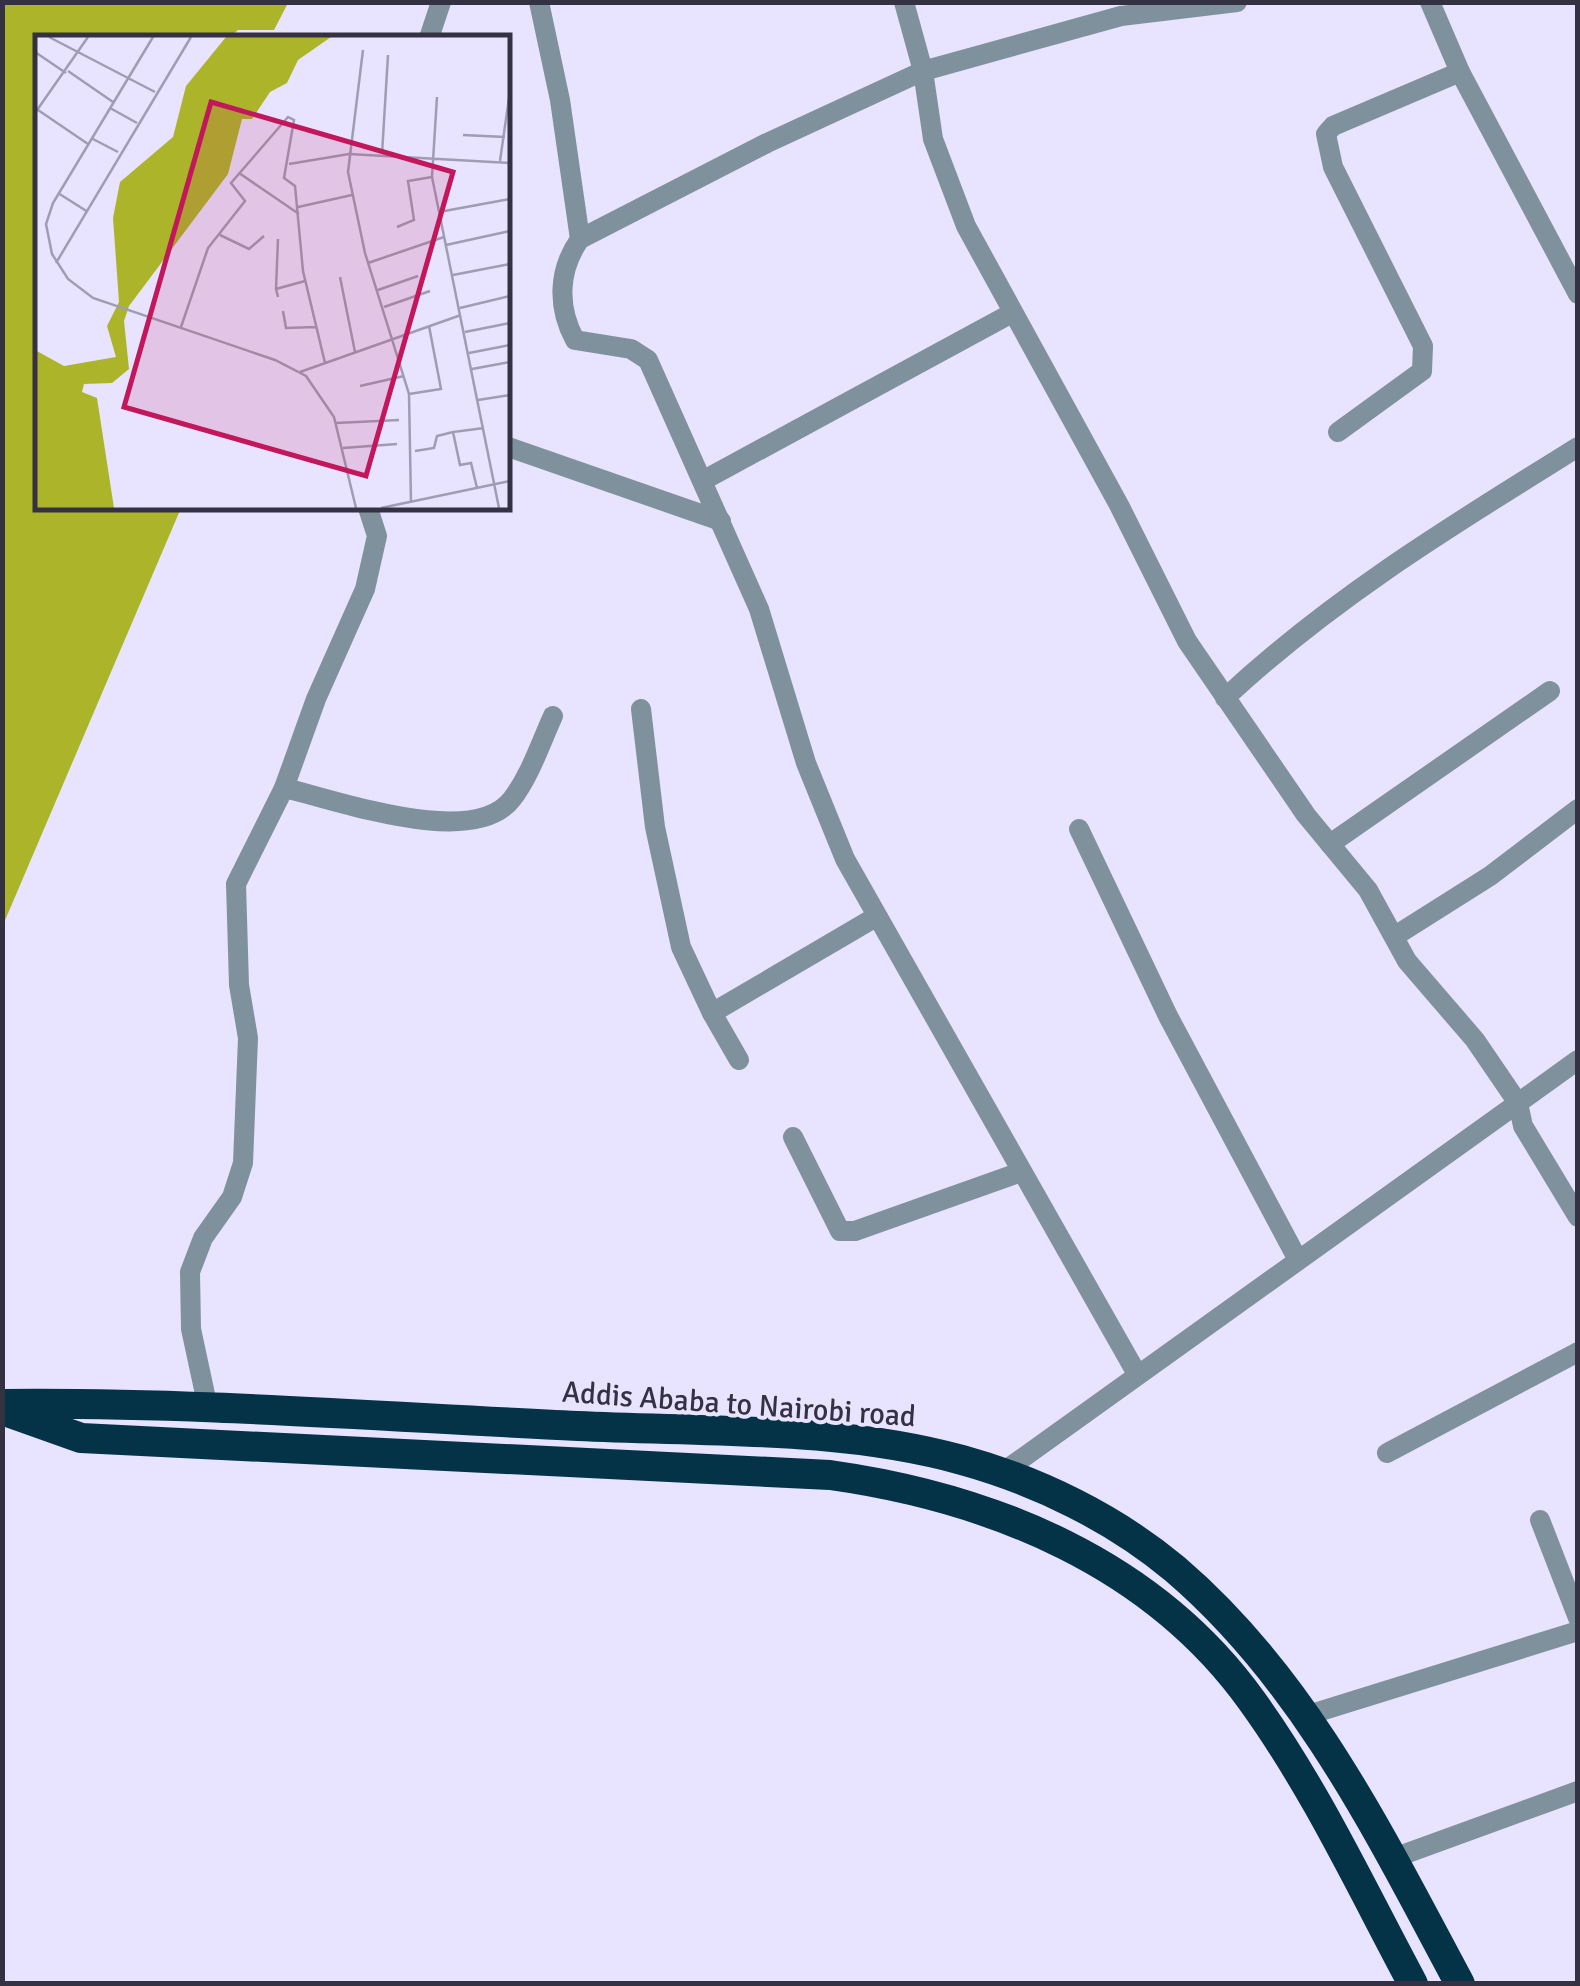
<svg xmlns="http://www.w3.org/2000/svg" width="1580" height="1986" font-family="Signika,sans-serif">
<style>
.water{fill:#acb52a}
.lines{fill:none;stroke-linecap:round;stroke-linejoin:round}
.street{stroke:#7f919c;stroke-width:20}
.highway{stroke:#043347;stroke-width:30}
.labels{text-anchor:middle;stroke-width:8;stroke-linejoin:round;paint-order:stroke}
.street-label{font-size:30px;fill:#343142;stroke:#e8e3fe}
.inset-road{fill:none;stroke:#a09cb3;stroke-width:2.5}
.view{fill:#c2185b;fill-opacity:0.15;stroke:#c2185b;stroke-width:5}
.inset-edge{fill:none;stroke:#343142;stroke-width:5}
</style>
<rect width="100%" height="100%" fill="#e8e3fe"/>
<!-- water -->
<path class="water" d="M3,2L288,3L274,30H238L230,37L38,38V508H181L3,925Z"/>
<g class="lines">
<!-- street -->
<g class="street">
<path d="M539,2L560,100L580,239"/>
<path d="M904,2L923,71L933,139L966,226L1119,505L1187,641L1306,815L1368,890L1407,961L1475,1040L1518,1103L1523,1126L1578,1217"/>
<path d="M1430,2L1460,72L1578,294"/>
<path d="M429,38L441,2"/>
<path d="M1338,432L1422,371L1423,346L1333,167L1326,134L1333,126L1460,72"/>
<path d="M508,447L721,521"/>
<path d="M704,480L1012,313"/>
<path d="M1225,698C1332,598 1454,524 1578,447"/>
<path d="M641,709L655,827L681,947L712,1013"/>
<path d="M284,788C338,800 473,850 512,799C530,776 541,742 553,716"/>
<path d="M1079,829L1168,1016L1298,1260"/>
<path d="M1330,844L1550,691"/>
<path d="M1395,936L1490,876L1578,809"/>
<path d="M739,1060L712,1013L874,918"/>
<path d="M793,1137L840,1231H855L1021,1172"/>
<path d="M1137,1374L845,859L806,763L759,609L648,360L631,349L575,340C557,307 558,270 580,239L767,143L923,71L1121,16L1237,2"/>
<path d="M208,1408L191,1329L190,1272L203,1238L232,1197L243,1163L248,1038L239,985L236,884L284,788L316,699L365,589L377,536L368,508"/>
<path d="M1387,1453L1578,1352"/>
<path d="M1003,1472L1578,1060"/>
<path d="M1540,1520L1578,1618"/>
<path d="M1308,1715L1578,1631"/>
<path d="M1391,1859L1578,1791"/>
</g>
<!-- highway -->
<g class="highway">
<path d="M2,1404C194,1402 386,1417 578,1426C703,1432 840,1426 962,1460C1038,1481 1114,1518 1175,1569C1305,1680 1380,1835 1460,1984"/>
<path d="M2,1410L81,1438L830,1475C993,1498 1153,1563 1252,1701C1315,1788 1362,1889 1413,1984"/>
</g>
</g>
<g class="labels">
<!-- street labels -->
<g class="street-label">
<text transform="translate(739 1404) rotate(4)" y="10">Addis Ababa to Nairobi road</text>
</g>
</g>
<!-- overview -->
<g transform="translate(35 35)">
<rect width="475" height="475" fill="#e8e3fe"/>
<path d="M191,2H296L263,25L252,48L235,57L217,84H207L193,139L94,271L89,286L94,334L77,348L49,349L47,357L62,363L79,473H0V315L29,331L81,322L72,291L84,267L78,183L85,147L138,102L151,51Z" fill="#acb52a"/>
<path class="inset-road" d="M14,2L120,57M118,2L18,168L11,189L17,219L33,244L58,263L240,325L271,341L299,382L321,473M328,15L313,137L330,218L374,359L376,468M0,17L31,38M33,36L78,67M402,62L397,142L464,473M75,73L102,88M3,75L53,109M0,78L53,2M428,100L470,102M56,103L83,117M347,119L353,20M465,126L475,56M254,129L314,119L475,128M204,138L264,179M23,158L53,177M263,172L317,160M404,177L475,164M362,192L379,185L373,146L397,142M185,200L214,214L229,201M411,210L475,196M21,228L156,2M333,228L409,202M418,240L475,229M305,242L320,317M241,254L243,204M343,255L383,241M243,262L241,254L270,246M349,272L395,256M425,273L475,261M248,276L251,293L281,292M146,292L173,213L210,166L196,148L253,82L259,85L249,143L260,151L268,236L290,328M430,297L475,288M434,318L475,310M437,334L475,327M265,337L426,280M325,351L369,341M374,359L406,354L394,291M443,365L475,360M301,388L364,385M308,413L362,409M380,416L399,413L402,401L418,397M442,453L436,428L425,430L418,397L449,393M346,473L475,446"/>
<path class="view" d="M176,67L418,137L331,441L89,372Z"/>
<rect width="475" height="475" class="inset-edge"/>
</g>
<!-- border -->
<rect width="1580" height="1986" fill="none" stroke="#343142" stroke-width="10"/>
</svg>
